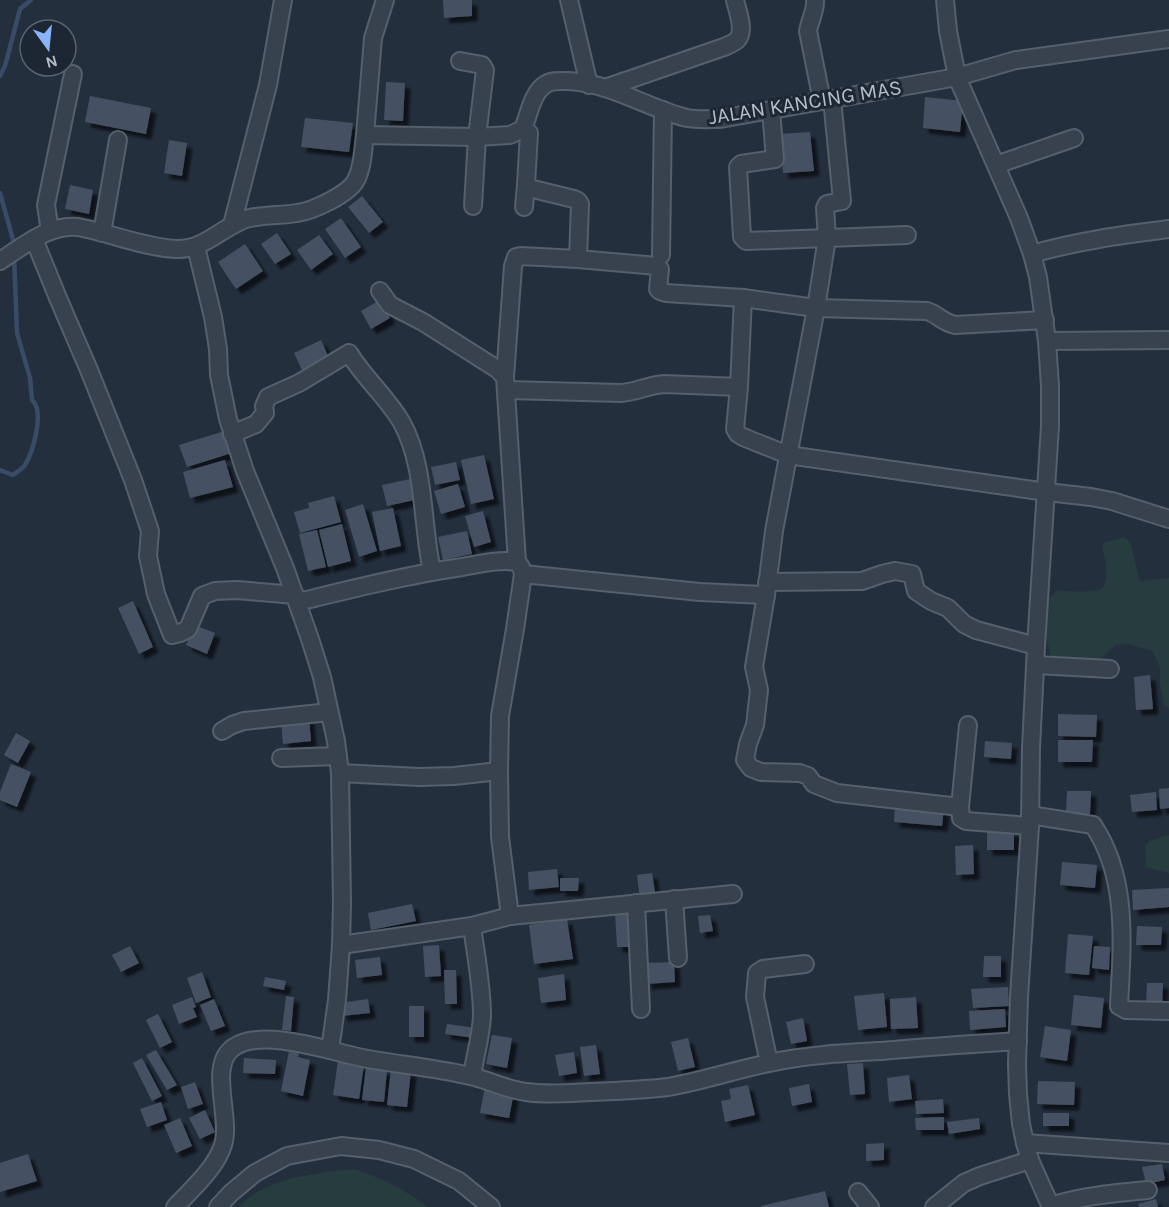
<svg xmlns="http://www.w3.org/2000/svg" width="1169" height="1207" font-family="Karla,sans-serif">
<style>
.green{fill:#263c3f}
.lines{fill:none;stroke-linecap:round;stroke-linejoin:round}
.stream{stroke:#394c67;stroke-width:4.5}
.building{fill:#455162;filter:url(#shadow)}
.minor-casing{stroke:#565f6c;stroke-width:20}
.minor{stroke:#38414e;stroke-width:16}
.labels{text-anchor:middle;stroke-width:6;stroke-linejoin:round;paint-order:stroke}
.street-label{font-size:21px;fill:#b4bcc9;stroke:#1d2633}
</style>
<defs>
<filter id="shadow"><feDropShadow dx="5.5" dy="5.5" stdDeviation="1.5" flood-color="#0009"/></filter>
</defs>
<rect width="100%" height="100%" fill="#242f3e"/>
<!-- green -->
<g class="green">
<path d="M1124,537L1130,542L1140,581L1169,578V708L1164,705L1160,684V668L1153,651L1127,644L1115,645L1100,660H1065L1051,656C1048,644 1040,613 1047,602C1049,598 1054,594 1057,591C1066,591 1094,593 1101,589C1107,584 1107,573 1106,566C1106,557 1101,552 1103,543Z"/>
<path d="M1169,835V873L1146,867L1145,846L1149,841Z"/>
<path d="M354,1169C382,1178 404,1189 428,1207H238C244,1202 250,1196 257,1192C286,1176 322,1172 354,1169Z"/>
</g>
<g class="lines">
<!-- stream -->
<g class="stream">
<path d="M0,76L5,66L20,9L31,0"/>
<path d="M0,193L14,243V248"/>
<path d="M0,470L13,475C17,472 22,469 25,465C33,452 45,411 32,400L30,378L17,333L14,256"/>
</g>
</g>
<!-- building -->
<g class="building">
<path d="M443,0H472V16L444,18Z"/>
<path d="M386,82L405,83L403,121L384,120Z"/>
<path d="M90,96L151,108L146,134L85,122Z"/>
<path d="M925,97L963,101L960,132L923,128Z"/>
<path d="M305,118L353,123L349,152L301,147Z"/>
<path d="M810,132L814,171L783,173L780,134Z"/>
<path d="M169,140L187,143L182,176L164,173Z"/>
<path d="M70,185L93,190L89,214L65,209Z"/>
<path d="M362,196L383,222L369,233L348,207Z"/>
<path d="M341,218L361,247L345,258L325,229Z"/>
<path d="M277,233L291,254L275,264L261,244Z"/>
<path d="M319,235L333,254L311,270L297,250Z"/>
<path d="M245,244L263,271L236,289L218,262Z"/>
<path d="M380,300L390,318L371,329L361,311Z"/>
<path d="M321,340L329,358L302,370L294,353Z"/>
<path d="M228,430L235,452L187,467L179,445Z"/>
<path d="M484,455L494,499L471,504L461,460Z"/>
<path d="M225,460L233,487L190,498L183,472Z"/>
<path d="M456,462L460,480L435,485L431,467Z"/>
<path d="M415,478L419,499L387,506L382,485Z"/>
<path d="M458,484L465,507L441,514L434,491Z"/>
<path d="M334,496L341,522L300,533L294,512L309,508L308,503Z"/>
<path d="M363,504L377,551L359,557L345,510Z"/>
<path d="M393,508L401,546L380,551L372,512Z"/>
<path d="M483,511L491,542L474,547L465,516Z"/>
<path d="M342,524L351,561L328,567L319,530Z"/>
<path d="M317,530L326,567L308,571L299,534Z"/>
<path d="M467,531L472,554L443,560L438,537Z"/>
<path d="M133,601L153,647L139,654L118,608Z"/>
<path d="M194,625L215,633L207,654L186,645Z"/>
<path d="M1150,675L1153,709L1136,710L1134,677Z"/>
<path d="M1058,714L1097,715L1096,737L1058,736Z"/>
<path d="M309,718L311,741L283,744L281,721Z"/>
<path d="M16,733L30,741L18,763L4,755Z"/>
<path d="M1058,740H1093L1092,762H1058Z"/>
<path d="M985,741L1012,743L1011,759L984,757Z"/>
<path d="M11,764L31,772L17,807L0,800V792Z"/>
<path d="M1169,788V808L1160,809L1159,789Z"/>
<path d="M1067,791H1091L1090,814H1066Z"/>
<path d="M1156,792L1157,810L1132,812L1130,795Z"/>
<path d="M895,804L944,808L942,826L894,822Z"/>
<rect x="987" y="831" width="27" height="19"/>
<path d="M973,845L974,874L956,875L955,846Z"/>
<path d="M1062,862L1097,865L1095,888L1060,885Z"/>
<path d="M557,869L559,887L529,890L528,872Z"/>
<path d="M652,873L656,898L640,900L637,875Z"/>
<path d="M560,878H579L578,891H560Z"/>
<path d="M1169,888V907L1133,910L1132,890Z"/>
<path d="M412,904L416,921L371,930L368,913Z"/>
<path d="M634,912L636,947H617L615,913Z"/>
<path d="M710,915L713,931L700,933L698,916Z"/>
<path d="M567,919L573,959L534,964L529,925Z"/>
<path d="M1137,926L1162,927L1161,945H1136Z"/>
<path d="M1068,934L1093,936L1089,975L1065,973Z"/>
<path d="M439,945L441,976L425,977L423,946Z"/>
<path d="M130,946L139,963L121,972L112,955Z"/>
<path d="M1094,946L1110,947L1109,970L1092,968Z"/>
<path d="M984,956H1001V977H983Z"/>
<path d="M380,957L382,975L357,978L355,960Z"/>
<path d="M674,962L675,982L646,984L645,963Z"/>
<path d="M444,970H456L457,1004H445Z"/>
<path d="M202,972L211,997L196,1003L187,978Z"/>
<path d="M564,974L566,1000L541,1003L538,978Z"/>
<path d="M265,977L286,981L284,990L263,986Z"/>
<path d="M1147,983H1163L1162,1009L1146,1008Z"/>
<path d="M1008,987L1009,1006L973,1008L971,989Z"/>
<path d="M884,993L887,1027L858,1030L854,996Z"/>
<path d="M1074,995L1104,998L1101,1028L1071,1025Z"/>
<path d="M286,996L294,997L291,1031L282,1030Z"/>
<path d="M192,997L196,1007L193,1008L197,1017L179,1024L172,1005Z"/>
<path d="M916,997L918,1028L891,1029L890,999Z"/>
<path d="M214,999L225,1026L211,1031L200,1005Z"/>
<path d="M368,999L370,1013L342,1016L340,1003Z"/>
<rect x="409" y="1006" width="15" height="31"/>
<path d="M1005,1009L1006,1027L970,1030L969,1011Z"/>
<path d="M158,1014L172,1042L160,1048L146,1020Z"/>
<path d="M803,1018L807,1041L791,1044L786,1022Z"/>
<path d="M447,1024L476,1028L474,1038L445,1034Z"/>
<path d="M1045,1026L1071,1030L1067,1061L1040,1057Z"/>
<path d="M492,1035L512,1038L507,1068L486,1064Z"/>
<path d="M688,1038L695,1067L678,1071L671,1042Z"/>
<path d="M596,1045L600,1074L584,1076L580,1047Z"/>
<path d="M156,1050L177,1085L167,1090L146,1055Z"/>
<path d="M289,1051L299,1053L298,1057L310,1060L303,1096L281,1091Z"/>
<path d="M574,1052L577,1073L559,1076L555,1055Z"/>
<path d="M142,1058L162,1096L152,1101L133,1063Z"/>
<path d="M244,1058L276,1060L275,1074L243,1073Z"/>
<path d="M338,1061L364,1065L359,1099L333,1095Z"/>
<path d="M863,1063L865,1094L850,1095L847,1064Z"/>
<path d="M366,1067L387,1070L384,1102L362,1100Z"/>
<path d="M391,1069L411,1071L407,1107L387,1105Z"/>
<path d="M909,1075L912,1099L889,1102L887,1078Z"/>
<path d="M1038,1081L1075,1082L1074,1105L1037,1104Z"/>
<path d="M195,1082L203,1104L188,1109L181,1087Z"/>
<path d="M809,1084L812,1102L792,1106L789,1088Z"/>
<path d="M748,1085L755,1115L725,1122L721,1101L731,1099L729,1089Z"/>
<path d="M485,1087L514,1092L509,1118L480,1113Z"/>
<path d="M943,1099L944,1113L916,1114L915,1101Z"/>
<path d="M161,1102L167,1120L147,1127L140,1109Z"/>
<path d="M205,1110L215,1132L200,1139L189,1118Z"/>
<rect x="1043" y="1113" width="26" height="13"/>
<path d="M944,1117V1130H916L915,1118Z"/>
<path d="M180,1118L192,1146L176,1153L164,1125Z"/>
<path d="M979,1118L980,1129L949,1134L947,1122Z"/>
<path d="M884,1143V1160L866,1161V1144Z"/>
<path d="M28,1154L37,1181L0,1192V1163Z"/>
<path d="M1162,1164L1165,1180L1146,1184L1142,1167Z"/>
<path d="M825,1191L829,1207H761V1206Z"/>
<path d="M1156,1199L1158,1207H1139L1138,1204Z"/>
</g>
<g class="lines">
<defs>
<g id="minor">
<path d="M569,0L589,85"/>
<path d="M815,0C816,10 810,20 808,31L822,101"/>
<path d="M945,0L948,31L957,77L1019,218L1032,254L1038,277L1047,341L1050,386V426L1036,646L1031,748L1030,826L1019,997L1017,1064L1018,1094L1021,1124L1025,1143L1030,1160L1051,1207"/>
<path d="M460,61L482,65L485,70L477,137L473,206"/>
<path d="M605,88L724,47C728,45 734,43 737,40C746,31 737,10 735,0"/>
<path d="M832,99L842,201L827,204L825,208L827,238L816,308L774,531L766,595L754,667L759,690L755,725L748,744L745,760L751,768L761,772L800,773L808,776L814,784L837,793L960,807"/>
<path d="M771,110L775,159L741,164L738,167L742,237L746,241L907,235"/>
<path d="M523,129L529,133L526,185L529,188L574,199L578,201L580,204L578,259"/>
<path d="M365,135L373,38L385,0"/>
<path d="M996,165L1074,138"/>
<path d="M524,207L526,185"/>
<path d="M232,225L268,85L283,0"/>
<path d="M50,231L46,205L73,74"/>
<path d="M102,233L118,140"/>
<path d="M34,239L58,298L89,370L133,480L150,531L148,556L156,594L172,635L180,633L188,629L202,596L215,591L237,590L295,595"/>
<path d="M196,247L213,317L218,349L219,375L228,419L245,471L285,568L310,639L322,677L336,741L340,773L342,903L341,945L337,1000L330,1050"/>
<path d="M1032,254C1077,241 1122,235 1169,229"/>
<path d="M661,255L663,110"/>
<path d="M0,261C23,246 49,224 78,227C110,233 143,247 176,249C203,250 219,230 243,220C259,214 280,216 297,213C313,211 349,194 356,180C363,167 363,149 365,135L477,137L510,135L523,129C529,115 532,92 546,84C552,80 561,81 568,81C611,83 647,108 687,118C698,120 709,119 720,119L957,77L1016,60L1169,39"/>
<path d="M380,291L390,305L423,322L497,369L505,377L517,562"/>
<path d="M743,298L739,387L735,429L738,434L743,437L788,455L1047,492L1091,497L1112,501L1169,519"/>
<path d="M1047,341L1169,340"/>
<path d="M505,377L513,266L516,257L521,256L578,259L657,266L660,269L658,289L660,291L666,293L743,298L816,308L927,311C937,314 944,323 955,325L1045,320"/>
<path d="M506,390L621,393C636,392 649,385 664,384L739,387"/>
<path d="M232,434L256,424L265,413L264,406L268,397L299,383L349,353C364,378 387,397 402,423C421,458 422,501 427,540C428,550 430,561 432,572"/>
<path d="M523,574L700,592L766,595"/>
<path d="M767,582L862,581L882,574L895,571L912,574L916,591L931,601L948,608L964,624L976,630L1036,646"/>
<path d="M298,602C352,589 407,575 462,567C480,564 499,559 517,562L521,567L523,574L515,629L500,716L499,771L500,837L510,916L472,926L341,945"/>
<path d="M1036,665L1110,669"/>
<path d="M968,725L960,807L961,818L966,821L1030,826"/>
<path d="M222,731L232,725L244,721L329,712"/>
<path d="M281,758L338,756"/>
<path d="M340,773L419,777L454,776L499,771"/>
<path d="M1030,815L1093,825C1129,878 1122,945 1119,1006L1126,1010L1169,1011"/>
<path d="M674,899L678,958"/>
<path d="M636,903L641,1009"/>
<path d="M510,916L733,894"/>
<path d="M472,926C476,956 482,986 482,1016C481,1036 475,1056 472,1076"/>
<path d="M769,1063L755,997L757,973L763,969L805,964"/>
<path d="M1025,1143L1169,1153"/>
<path d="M858,1192L870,1207"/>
<path d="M1050,1206C1082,1196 1115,1193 1148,1190"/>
<path d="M175,1207C191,1190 216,1168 223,1145C232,1117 207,1065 234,1047C264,1027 334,1053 368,1059C402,1065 436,1068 470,1076C489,1080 507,1090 526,1092C547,1095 569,1093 590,1092C616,1091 642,1090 668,1087C702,1081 735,1070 769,1063C805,1055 844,1053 881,1051C927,1047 972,1044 1018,1041"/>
<path d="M218,1207L231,1193L255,1173L287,1156L341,1146L379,1150L414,1159L459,1181L491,1207"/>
<path d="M934,1207L964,1183L980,1176L1030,1160"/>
</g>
</defs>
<!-- minor casing -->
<use href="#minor" class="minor-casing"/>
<!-- minor -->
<use href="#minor" class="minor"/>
</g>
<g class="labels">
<!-- street labels -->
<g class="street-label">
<text transform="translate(805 102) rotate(-9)" y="7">JALAN KANCING MAS</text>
</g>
</g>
<!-- north arrow -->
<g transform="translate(48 48) rotate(165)"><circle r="28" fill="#1d2633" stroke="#59626f" stroke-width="1.5"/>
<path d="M0-4.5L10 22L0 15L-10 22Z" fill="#8ab4f8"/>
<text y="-9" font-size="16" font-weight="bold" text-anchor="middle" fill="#b4bcc9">N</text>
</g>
</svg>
